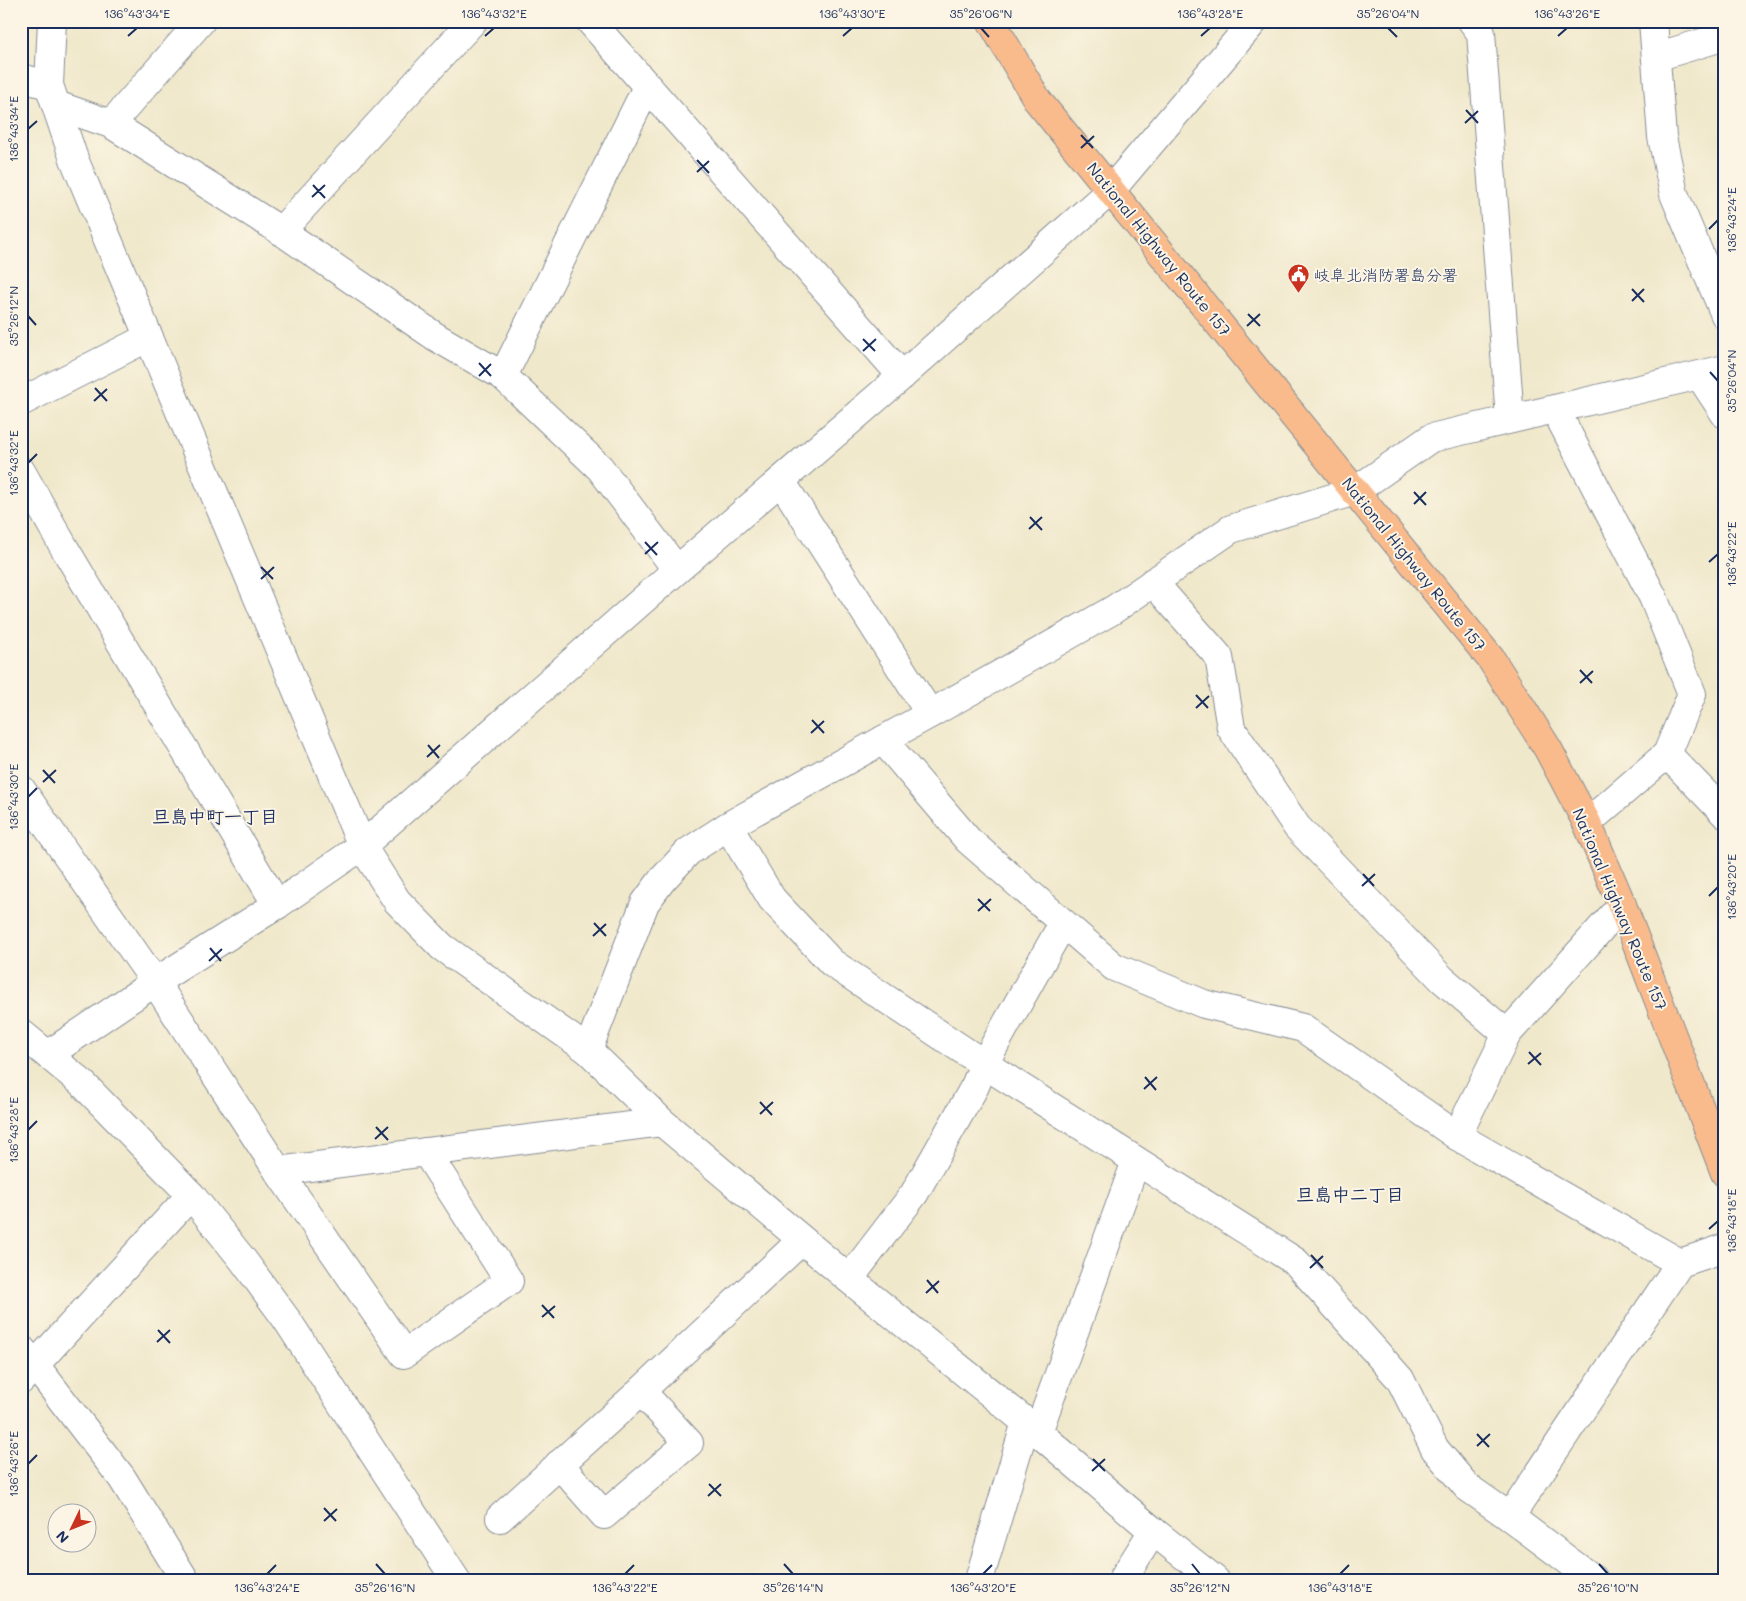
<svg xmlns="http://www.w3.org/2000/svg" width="1746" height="1601" font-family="Mali,'Klee One',sans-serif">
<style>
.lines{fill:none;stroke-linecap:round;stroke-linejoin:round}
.minor-casing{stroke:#868c94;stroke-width:30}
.highway-casing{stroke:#868c94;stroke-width:30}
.minor{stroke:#fff;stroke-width:28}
.highway{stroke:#fabb8c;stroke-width:28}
.ticks{fill:none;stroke:#1b2f5e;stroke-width:2}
.labels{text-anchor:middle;stroke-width:4;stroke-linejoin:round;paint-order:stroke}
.street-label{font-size:16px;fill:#1b2f5e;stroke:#fcf5e5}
.poi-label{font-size:16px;fill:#1b2f5e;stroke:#fcf5e5;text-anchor:start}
.neighbourhood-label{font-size:18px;font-weight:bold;fill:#1b2f5e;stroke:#fcf5e5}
.neatline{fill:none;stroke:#1b2f5e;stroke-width:2}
.ticks-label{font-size:12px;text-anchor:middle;fill:#1b2f5e}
</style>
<rect width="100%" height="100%" fill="#fcf5e5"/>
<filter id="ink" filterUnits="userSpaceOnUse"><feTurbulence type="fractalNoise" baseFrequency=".02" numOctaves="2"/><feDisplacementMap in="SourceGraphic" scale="10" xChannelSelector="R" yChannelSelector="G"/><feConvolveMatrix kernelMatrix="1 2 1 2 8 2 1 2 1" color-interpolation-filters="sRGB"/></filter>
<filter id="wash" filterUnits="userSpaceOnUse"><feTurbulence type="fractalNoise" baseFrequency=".0096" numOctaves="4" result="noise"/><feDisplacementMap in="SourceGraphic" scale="20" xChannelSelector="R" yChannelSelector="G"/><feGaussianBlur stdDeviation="1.12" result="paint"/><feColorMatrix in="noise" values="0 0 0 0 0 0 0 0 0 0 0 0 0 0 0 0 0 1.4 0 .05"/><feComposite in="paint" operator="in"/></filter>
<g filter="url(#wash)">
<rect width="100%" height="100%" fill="#f0e8cb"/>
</g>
<g filter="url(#ink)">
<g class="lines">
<defs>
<g id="minor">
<path d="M52,21L49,85L74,159L362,846L397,901L442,947L588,1050L662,1122L849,1279L1026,1422L1153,1531L1215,1580"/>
<path d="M590,21L902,376"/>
<path d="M1472,21L1481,33L1510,419"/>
<path d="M1653,21L1662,137L1674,194L1725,315"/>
<path d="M1656,57L1725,36"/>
<path d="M21,78L49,85"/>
<path d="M56,105L111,124L281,231L436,337L503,376L600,468L677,570"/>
<path d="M111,124L201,21"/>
<path d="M281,231L473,21"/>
<path d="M503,376L647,87"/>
<path d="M1700,376L1725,414"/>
<path d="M21,402L149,337"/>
<path d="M1555,409L1653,597L1692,694L1667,754L1587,823"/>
<path d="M21,471L65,549L277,905"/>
<path d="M781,481L930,714"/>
<path d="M1153,582L1219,657L1231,728L1297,827L1442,979L1507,1034"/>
<path d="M883,740L968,840L1114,967L1204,1004L1303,1028L1457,1136L1680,1263"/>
<path d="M1667,754L1725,814"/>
<path d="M21,789L155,982L278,1171L662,1122"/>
<path d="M728,826L772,899L832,963L984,1064L1296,1262L1400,1379L1435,1449L1467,1487L1510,1517L1680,1263L1725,1248"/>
<path d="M21,1033L82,1083L191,1195L243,1260L287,1320L456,1580"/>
<path d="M588,1050L645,903L662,880L688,852L728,826L930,714L1113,610L1231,529L1355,491L1431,438L1725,369"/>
<path d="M49,1054L155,982L277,905L362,846L677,570L902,376L1111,190L1254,21"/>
<path d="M1457,1136L1507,1034L1622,905"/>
<path d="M278,1171L404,1354L509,1281L426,1152"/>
<path d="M849,1279L914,1194L975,1086L984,1064L1063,923"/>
<path d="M21,1349L35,1365L122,1478L185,1580"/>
<path d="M21,1380L191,1195"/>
<path d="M1038,1432L1136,1161"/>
<path d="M559,1464L604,1515L689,1443L641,1391"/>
<path d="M1510,1517L1594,1580"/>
<path d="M500,1518L641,1391L802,1240"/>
<path d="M979,1580L1026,1422"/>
<path d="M1122,1580L1153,1531"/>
</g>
<path id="highway" d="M991,21L1038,101L1491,659L1548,749L1587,823L1622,905L1725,1173"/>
</defs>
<!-- minor casing -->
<use href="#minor" class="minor-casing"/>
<!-- highway casing -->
<use href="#highway" class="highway-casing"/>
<!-- minor -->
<use href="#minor" class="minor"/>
<!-- highway -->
<use href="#highway" class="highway"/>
</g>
</g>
<!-- ticks -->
<path class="ticks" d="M981,28L989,37M1388,28L1397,37M128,36L137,28M485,36L494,28M843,36L852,28M1201,36L1210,28M1558,36L1567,28M1466,110L1478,123M1465,123L1478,111M28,129L37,121M1081,135L1093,148M1081,148L1094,136M697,160L709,173M697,172L709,161M313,185L325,198M312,197L325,185M1709,229L1718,220M1632,289L1644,302M1632,301L1644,289M1248,314L1260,326M28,316L36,325M1247,326L1260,314M863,339L875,351M863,351L876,339M479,363L491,376M1710,372L1718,381M479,376L491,364M95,388L107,401M94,401L107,389M28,463L37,454M1414,492L1426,505M1414,504L1426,492M1030,517L1042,530M1029,529L1042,517M645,542L657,555M645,554L658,542M1709,562L1718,554M261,567L273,579M261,579L274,567M1580,670L1592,683M1580,683L1593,671M1196,695L1208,708M1196,708L1209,696M812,720L824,733M811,733L824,721M428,745L439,758M427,757L440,745M43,770L55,783M43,782L56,770M28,797L37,788M1363,874L1374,886M1362,886L1375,874M1709,896L1718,887M978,899L990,911M978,911L991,899M594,923L606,936M593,936L606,924M210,948L221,961M209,961L222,949M1529,1052L1541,1065M1528,1064L1541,1053M1145,1077L1156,1090M1144,1089L1157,1077M760,1102L772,1115M760,1114L773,1102M376,1127L388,1140M28,1130L37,1121M375,1139L388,1127M1709,1229L1718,1221M1311,1255L1323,1268M1310,1268L1323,1256M927,1280L938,1293M926,1293L939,1281M542,1305L554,1318M542,1317L555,1306M158,1330L170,1343M157,1342L170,1330M1477,1434L1489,1447M1477,1446L1490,1434M1093,1459L1105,1471M28,1464L37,1455M1092,1471L1105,1459M709,1484L721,1496M708,1496L721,1484M324,1508L336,1521M324,1521L337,1509M376,1564L385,1574M784,1564L793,1574M1192,1564L1200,1574M1599,1564L1608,1574M267,1574L276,1565M625,1574L634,1565M983,1574L992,1565M1340,1574L1349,1565"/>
<!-- icons -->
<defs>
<symbol id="civic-pin" viewBox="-11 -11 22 30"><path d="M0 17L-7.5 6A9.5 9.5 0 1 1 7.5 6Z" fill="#c8321e" stroke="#fcf5e5"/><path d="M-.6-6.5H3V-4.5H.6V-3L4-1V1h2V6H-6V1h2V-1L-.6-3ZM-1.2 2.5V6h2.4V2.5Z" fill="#fff"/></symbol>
</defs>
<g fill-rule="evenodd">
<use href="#civic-pin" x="1286" y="262" width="25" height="34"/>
</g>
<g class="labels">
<!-- street labels -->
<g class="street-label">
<text transform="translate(1159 249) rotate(51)" y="6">National Highway Route 157</text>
<text transform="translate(1414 564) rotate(51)" y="6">National Highway Route 157</text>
<text transform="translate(1620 909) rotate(67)" y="6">National Highway Route 157</text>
</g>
<!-- poi labels -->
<g class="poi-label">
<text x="1314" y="281">岐阜北消防署島分署</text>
</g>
<!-- neighbourhood labels -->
<g class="neighbourhood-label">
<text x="215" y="823">旦島中町一丁目</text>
<text x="1350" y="1201">旦島中二丁目</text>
</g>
</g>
<!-- margin -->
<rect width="1746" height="1601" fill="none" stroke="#fcf5e5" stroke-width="55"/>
<!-- north arrow -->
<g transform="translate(72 1528) rotate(227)"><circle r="24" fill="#fcf5e5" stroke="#a2a6af"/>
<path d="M0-4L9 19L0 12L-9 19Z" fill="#c8321e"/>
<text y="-8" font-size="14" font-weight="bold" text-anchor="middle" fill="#1b2f5e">N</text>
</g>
<rect x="28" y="28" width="1690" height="1546" class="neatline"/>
<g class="ticks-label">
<text x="137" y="18">136°43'34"E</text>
<text x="494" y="18">136°43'32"E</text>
<text x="852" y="18">136°43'30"E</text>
<text x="981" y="18">35°26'06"N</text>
<text x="1210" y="18">136°43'28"E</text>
<text x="1388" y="18">35°26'04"N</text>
<text x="1567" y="18">136°43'26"E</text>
<text transform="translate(14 129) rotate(-90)" y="4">136°43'34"E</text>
<text transform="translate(1732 220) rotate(-90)" y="4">136°43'24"E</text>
<text transform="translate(14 316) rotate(-90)" y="4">35°26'12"N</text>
<text transform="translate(1732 381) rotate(-90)" y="4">35°26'04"N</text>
<text transform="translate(14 463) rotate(-90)" y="4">136°43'32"E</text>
<text transform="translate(1732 554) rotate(-90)" y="4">136°43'22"E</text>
<text transform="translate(14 797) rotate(-90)" y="4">136°43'30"E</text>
<text transform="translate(1732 887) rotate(-90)" y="4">136°43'20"E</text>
<text transform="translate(14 1130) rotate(-90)" y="4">136°43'28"E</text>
<text transform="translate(1732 1221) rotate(-90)" y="4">136°43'18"E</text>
<text transform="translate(14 1464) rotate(-90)" y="4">136°43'26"E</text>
<text x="267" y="1592">136°43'24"E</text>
<text x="385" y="1592">35°26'16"N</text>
<text x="625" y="1592">136°43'22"E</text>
<text x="793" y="1592">35°26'14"N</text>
<text x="983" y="1592">136°43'20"E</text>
<text x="1200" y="1592">35°26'12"N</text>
<text x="1340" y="1592">136°43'18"E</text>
<text x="1608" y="1592">35°26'10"N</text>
</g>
</svg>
